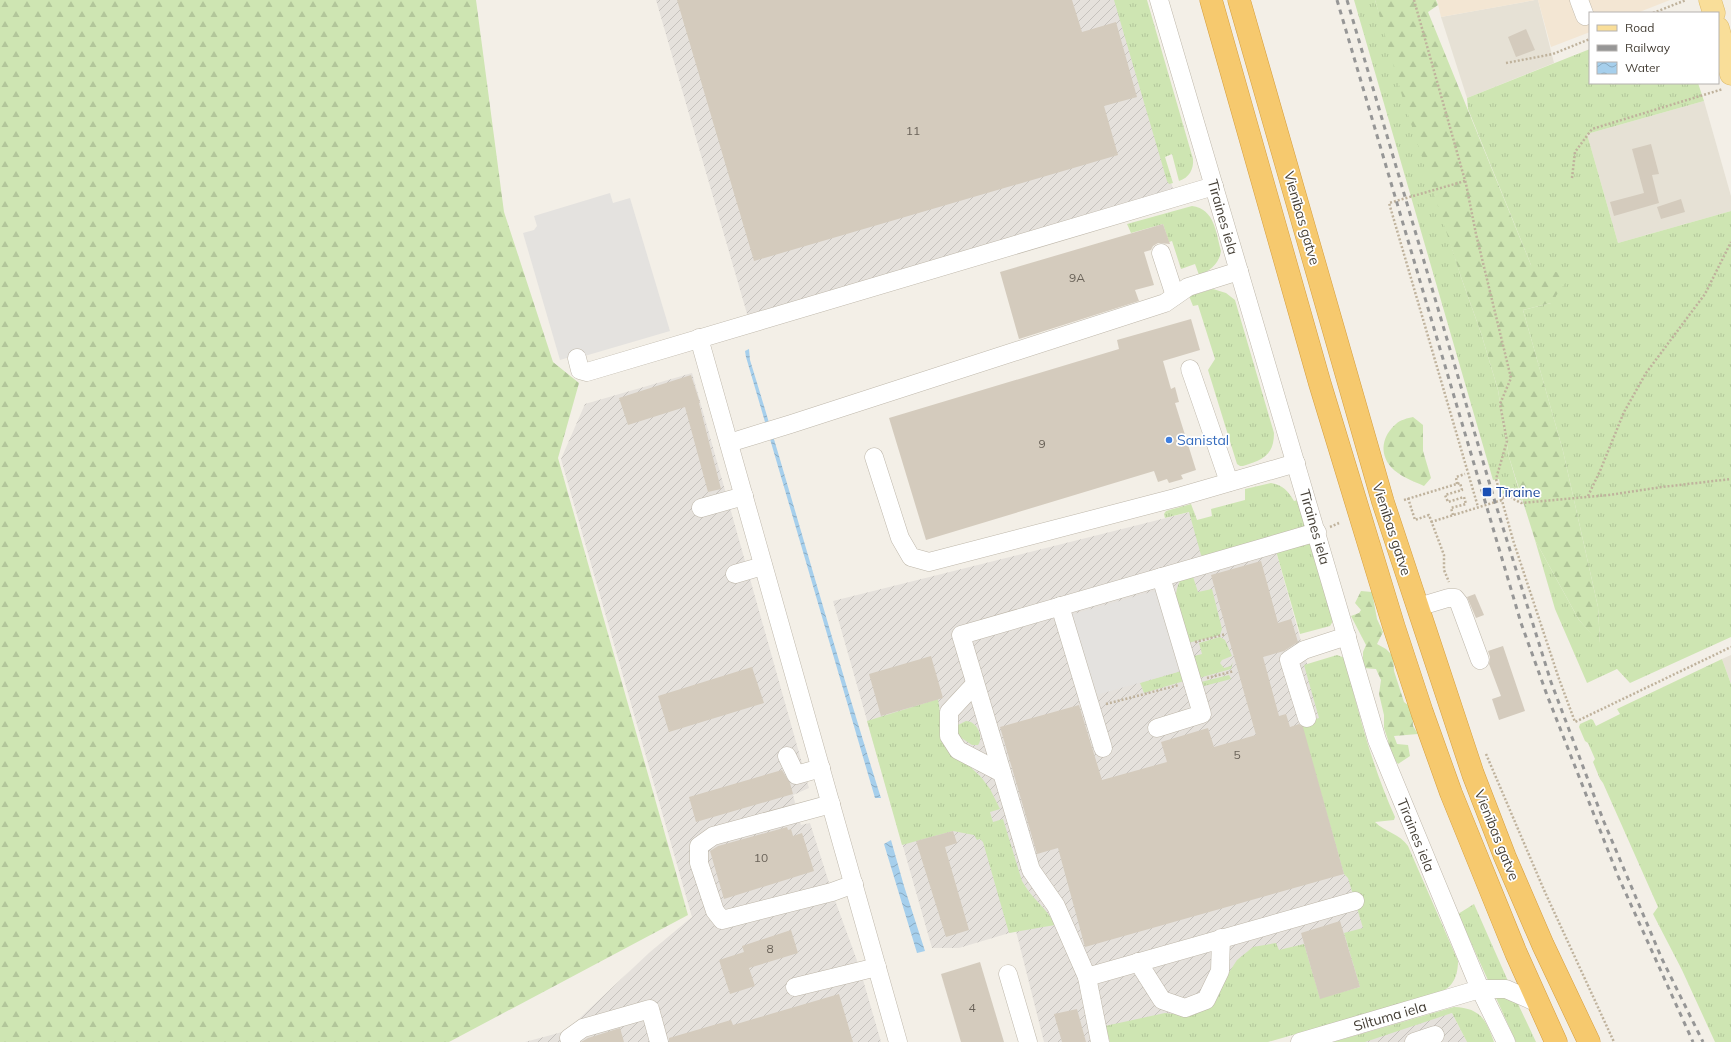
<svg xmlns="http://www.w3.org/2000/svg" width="1731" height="1042" font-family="Mulish,sans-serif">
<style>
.residential{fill:#e6e1d5}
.commercial{fill:#f3e6d3}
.industrial{fill:url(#industrial-furrows)}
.grass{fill:url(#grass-tufts)}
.forest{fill:url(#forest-firs)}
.parking{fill:#e4e2df}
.water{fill:url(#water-waves)}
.building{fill:#d4cbbd}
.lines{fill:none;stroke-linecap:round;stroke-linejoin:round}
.minor-casing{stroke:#beb7aa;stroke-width:19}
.major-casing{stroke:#ddbb6a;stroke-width:23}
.highway-casing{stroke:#d59e3e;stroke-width:23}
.path{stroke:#bfb29c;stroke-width:2.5;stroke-dasharray:2 2;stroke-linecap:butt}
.minor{stroke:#fff;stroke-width:18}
.major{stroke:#f9de99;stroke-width:22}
.highway{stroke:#f6c96e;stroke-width:22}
.rail{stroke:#969696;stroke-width:3;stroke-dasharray:5 5;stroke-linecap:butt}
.shop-dot{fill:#3f7fe0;stroke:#fff;stroke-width:1.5}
.transit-dot{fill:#1a4fb4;stroke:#fff;stroke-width:1.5}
.labels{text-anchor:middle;stroke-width:3.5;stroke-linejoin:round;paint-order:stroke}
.number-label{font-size:12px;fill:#696258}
.street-label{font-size:14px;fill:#453f36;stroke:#fff}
.shop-label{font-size:14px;fill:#366cbe;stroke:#fff;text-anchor:start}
.transit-label{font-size:14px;fill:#164399;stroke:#fff;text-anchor:start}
</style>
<defs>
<pattern id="industrial-furrows" width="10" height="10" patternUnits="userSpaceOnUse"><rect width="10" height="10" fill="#e5e1dc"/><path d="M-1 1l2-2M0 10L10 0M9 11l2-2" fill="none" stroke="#c6c2bd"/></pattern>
<pattern id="grass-tufts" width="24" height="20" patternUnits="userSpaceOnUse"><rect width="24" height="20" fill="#cee5b2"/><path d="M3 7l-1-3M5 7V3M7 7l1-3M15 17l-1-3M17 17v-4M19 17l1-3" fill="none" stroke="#b2c69a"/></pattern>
<pattern id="forest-firs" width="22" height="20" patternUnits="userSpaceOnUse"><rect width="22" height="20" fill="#cee5b2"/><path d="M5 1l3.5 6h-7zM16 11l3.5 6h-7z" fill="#b2c69a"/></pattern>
<pattern id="water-waves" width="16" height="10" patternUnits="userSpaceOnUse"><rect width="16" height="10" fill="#a6cfec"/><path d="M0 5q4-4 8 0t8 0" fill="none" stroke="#89a9c0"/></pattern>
</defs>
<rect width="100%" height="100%" fill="#f3efe7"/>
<!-- residential -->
<g class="residential">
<path d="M1535,0H1538L1554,63L1467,98L1441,17Z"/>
<path d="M1704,101L1731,196V211L1618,243L1587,134Z"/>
<path d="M1731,655V684L1722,659Z"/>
</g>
<!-- commercial -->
<g class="commercial">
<path d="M1437,0H1535L1441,17Z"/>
<path d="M1538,0H1670L1637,13H1590V32L1551,47Z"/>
</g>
<!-- industrial -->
<g class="industrial">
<path d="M656,0H1116L1173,189L752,331Z"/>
<path d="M692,373L809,788L793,795L801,825L810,823L832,892L859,966L881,1042H525L566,1031L650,952L692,917L561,459L585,404Z"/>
<path d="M1194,511L1198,524L1274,544L1343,793L1433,974L1138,1025L1090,1035L1092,1042H1044L1016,931L959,948H932L833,601Z"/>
<path d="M1452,1013L1467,1042H1355Z"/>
</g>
<!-- grass -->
<g class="grass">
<path d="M1114,0H1147L1193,159C1194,169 1189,178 1179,181L1172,154L1165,157L1173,183L1169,184L1167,181Z"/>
<path d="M1354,0H1375L1461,277L1481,333L1498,390L1509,457L1522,501L1508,493L1502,494L1499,479L1493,480Z"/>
<path d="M1590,49V83H1698L1704,101L1587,134L1618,243L1731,211V637L1630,683L1617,669L1587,683L1555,609L1535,540L1579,620L1600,643L1598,607L1563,451L1523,310L1551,303L1531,265L1468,109L1467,98Z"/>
<path d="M1192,206C1215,209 1216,233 1221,251C1219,264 1210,271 1199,275L1195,264L1181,269L1172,241L1169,242L1163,224L1131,233L1127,224Z"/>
<path d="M1213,289L1226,293L1235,300L1274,433C1274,455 1263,460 1243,466H1240L1237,464L1208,370L1215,359L1198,305L1193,306L1189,296Z"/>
<path d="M1271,483C1283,485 1288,491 1294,501L1298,500L1306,525L1304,528L1205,558L1201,555L1189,512L1165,518L1164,514L1166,511L1191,504L1197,520L1212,516L1211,509L1245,500V489Z"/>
<path d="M1309,541L1333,621L1330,626L1300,634L1276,551Z"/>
<path d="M1193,577L1198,592L1212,589L1222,629L1220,635L1188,643C1182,623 1168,597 1182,578Z"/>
<path d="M1220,637L1225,640L1232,656L1222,660L1220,663L1224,668L1231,666L1233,662L1231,669L1199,678L1194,656L1202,654L1199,643Z"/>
<path d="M1337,655L1345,658C1358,712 1372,766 1395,817L1394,820L1375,822C1385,832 1400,834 1408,846L1458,961C1458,976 1453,988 1438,993L1268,1042H1110L1105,1026L1165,1013L1183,1015L1226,977L1237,960L1253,947L1276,943L1279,950L1304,944L1320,998L1360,987L1344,933L1363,928L1348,878L1344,874L1301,723L1319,718L1304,665Z"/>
<path d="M1722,659L1731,684V1042H1715L1682,970L1653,914L1658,907L1603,783L1600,779L1593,762L1595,759L1588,743L1585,741L1579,727L1580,724L1591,719L1593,720L1596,726L1620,714L1617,709Z"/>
<path d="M1181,671L1184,681L1144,693L1140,683Z"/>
<path d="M1229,675L1231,679L1204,686L1201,682Z"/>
<path d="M938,699L940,713L964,761L981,777L990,789L1000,809L990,812L993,822L1003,819L1022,881C1031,898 1047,908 1055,925L1009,933L983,842L980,839L977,840L974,835L953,831L902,845L867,721Z"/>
<path d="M966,721C977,721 984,737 978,745H972L957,735L958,725Z"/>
<path d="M1474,904L1519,1006L1536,1042H1516L1458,914Z"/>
<path d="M1454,1007C1480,1008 1486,1019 1494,1042H1467L1452,1013L1365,1042H1333Z"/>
</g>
<!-- forest -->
<g class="forest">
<path d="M0,0H476L504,212L553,362L579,383L558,458L688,915L449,1042H0Z"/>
<path d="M1375,0H1436L1438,5L1428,12L1531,265L1570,276L1551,303L1523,310L1563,451L1598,607L1600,644L1579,620L1535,540L1509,457L1498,390L1481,333L1461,277L1403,99Z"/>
<path d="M1413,417L1423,425V451L1431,478L1424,486C1413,481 1399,476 1391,467C1379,453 1382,436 1396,424C1400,420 1408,418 1413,417Z"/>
<path d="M1361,591L1372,592L1377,619L1383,632L1377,644L1386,649L1393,656L1394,671L1404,702L1412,708L1413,726L1418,734L1394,736L1397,744L1408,745L1410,756L1398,764L1389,753L1388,740L1384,728V715L1379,694L1381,680L1376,669L1363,668V652L1366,645L1351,616L1359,613L1361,610L1355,603Z"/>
</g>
<!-- parking -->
<g class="parking">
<path d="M610,193L613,203L630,198L670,331L571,360L570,357L560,360L523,233L534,230L537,226L534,216Z"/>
<path d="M1158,590L1181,671L1093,696L1070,615Z"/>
</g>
<!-- water -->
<g class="water">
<path d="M749,349L750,360C795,506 835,653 881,798H875L746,357L745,351Z"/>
<path d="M891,840L904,886L925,951L917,953L884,844Z"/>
</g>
<!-- building -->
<g class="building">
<path d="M677,0H1072L1082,32L1116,22L1137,97L1104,106L1118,155L754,261Z"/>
<path d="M1526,29L1535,50L1516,57L1508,37Z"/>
<path d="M1651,144L1659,174L1652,175L1659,203L1614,216L1610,202L1644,193L1632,149Z"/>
<path d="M1681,199L1685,212L1661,219L1657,207Z"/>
<path d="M1163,224L1170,244L1158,243L1153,246L1151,250L1144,252L1154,285L1135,290L1139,301L1019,339L1000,272Z"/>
<path d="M1191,319L1200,350L1163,361L1171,389L1175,387L1179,402L1175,403L1196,470L1181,475L1183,479L1169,483L1167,479L1158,482L1154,471L926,540L889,418L1119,349L1117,340Z"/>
<path d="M691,375L700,403H699L721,489L708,492L685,407L628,425L619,398Z"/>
<path d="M1261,561L1278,623L1291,619L1298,642L1284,651L1263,657L1279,716L1286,714L1290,727L1299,724L1303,727L1344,874L1085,947L1058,848L1037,854L1000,727L1079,705L1102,780L1167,762L1161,742L1208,728L1214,747L1256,735L1211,575Z"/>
<path d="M1475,594L1484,615L1476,618L1467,597Z"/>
<path d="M1503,646L1525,711L1499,720L1492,699L1501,696L1489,664L1490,657L1488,651Z"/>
<path d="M931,656L943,698L881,716L869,674Z"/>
<path d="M752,667L764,703L669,732L658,696Z"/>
<path d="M782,770L790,783L793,794L696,822L689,797Z"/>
<path d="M787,827L788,830L791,829L793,836L802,833L814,871L724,899L710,851L718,846Z"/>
<path d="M953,831L957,843L945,847L969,930L946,937L916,841Z"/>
<path d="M1340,921L1360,987L1320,999L1301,933Z"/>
<path d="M791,930L798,953L749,968L755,986L730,994L719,960L744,952L742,946Z"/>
<path d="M980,962L1004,1042H961L941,974Z"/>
<path d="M839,994L853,1042H669V1038L731,1020L733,1025Z"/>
<path d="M1077,1009L1086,1042H1062L1054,1014Z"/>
<path d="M620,1028L624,1042H581L588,1038Z"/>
</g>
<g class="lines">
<defs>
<g id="minor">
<path d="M1159,0L1377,740L1480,989L1506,1042"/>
<path d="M1579,0L1585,16"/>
<path d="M1161,253L1175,296"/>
<path d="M699,338L898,1042"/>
<path d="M577,358L580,370L587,372L1214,186"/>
<path d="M1190,369L1229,482"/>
<path d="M729,443L791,424L1165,303L1188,287L1239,271"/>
<path d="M874,457L900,538L911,557L929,562L1175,498L1296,463"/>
<path d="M701,508L744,496"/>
<path d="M1317,532L961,635L1031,870L1056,906L1087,977L1355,901"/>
<path d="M735,574L763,566"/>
<path d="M1060,606L1103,748"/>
<path d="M1418,607L1448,598H1455L1459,603L1480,660"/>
<path d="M975,684L949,712V736L958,750L1002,773"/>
<path d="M1307,718L1289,660L1304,650L1347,636"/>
<path d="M1157,728L1202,714L1161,577"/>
<path d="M787,756L796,775L821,768"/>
<path d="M831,804L713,836L699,846V863L715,911L722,920L832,892L854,884"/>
<path d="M1138,962L1162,1000L1185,1008L1206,1000L1220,971L1221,938"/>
<path d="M1008,974L1028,1042"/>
<path d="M1087,977L1100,1042"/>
<path d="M795,987L877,967"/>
<path d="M571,1042L569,1038L583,1028L650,1009L659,1042"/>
<path d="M1300,1042L1480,989H1506L1538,1003"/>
<path d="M1414,1042L1435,1035"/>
</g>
<g id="major">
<path d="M1710,0L1714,13"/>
<path d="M1718,28L1731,74"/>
</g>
<g id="highway">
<path d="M1211,0L1320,384L1394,627L1422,712L1451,793L1516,953L1556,1042"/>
<path d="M1239,0L1383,502L1473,774L1505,857L1543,945L1589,1042"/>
</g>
</defs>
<!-- minor casing -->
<use href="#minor" class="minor-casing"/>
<!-- major casing -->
<use href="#major" class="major-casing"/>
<!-- highway casing -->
<use href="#highway" class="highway-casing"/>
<!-- path -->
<g class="path">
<path d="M1414,0L1466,184L1476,234L1511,378L1500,404L1507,441L1496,479L1513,540L1559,679L1575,722L1731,647"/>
<path d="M1653,13L1686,0"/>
<path d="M1506,63L1553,54L1590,39"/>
<path d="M1572,178L1575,152L1592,129L1723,89"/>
<path d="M1465,181L1389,203L1478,507"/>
<path d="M1457,484L1456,477L1465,474"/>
<path d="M1588,496L1600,471L1624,412L1646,373L1705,294L1731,242"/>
<path d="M1408,498L1415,520L1429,515L1444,555V570L1449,582"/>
<path d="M1404,500L1460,483L1462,490L1445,495L1448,502L1464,497L1466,504L1451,508L1453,515"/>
<path d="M1431,522L1502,500L1504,497H1510L1521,503L1609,495L1662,487L1731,479"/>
<path d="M1330,527L1339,523"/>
<path d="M1195,642L1226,634"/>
<path d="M1207,678L1234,671"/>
<path d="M1106,704L1179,685"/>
<path d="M1486,754L1544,890L1614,1042"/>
</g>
<!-- minor -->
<use href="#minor" class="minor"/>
<!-- major -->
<use href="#major" class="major"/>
<!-- highway -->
<use href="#highway" class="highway"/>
<!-- rail -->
<g class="rail">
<path d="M1337,0L1521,623L1547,695L1618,876L1693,1042"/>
<path d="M1347,0L1495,502L1551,682L1604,822L1662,959L1703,1042"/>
</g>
</g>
<!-- markers -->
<circle class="shop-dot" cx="1169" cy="440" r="4"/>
<rect class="transit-dot" x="1482" y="487" width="10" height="10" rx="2"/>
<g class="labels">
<!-- number labels -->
<g class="number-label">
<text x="913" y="135">11</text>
<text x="1077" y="282">9A</text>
<text x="1042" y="448">9</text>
<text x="1237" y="759">5</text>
<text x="761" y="862">10</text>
<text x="770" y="953">8</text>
<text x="972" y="1012">4</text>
</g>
<!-- street labels -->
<g class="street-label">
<text transform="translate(1223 217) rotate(74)" y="5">Tīraines iela</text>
<text transform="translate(1302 218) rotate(74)" y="5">Vienības gatve</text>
<text transform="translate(1315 527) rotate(74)" y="5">Tīraines iela</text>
<text transform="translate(1392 529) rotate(72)" y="5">Vienības gatve</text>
<text transform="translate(1416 835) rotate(68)" y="5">Tīraines iela</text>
<text transform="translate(1497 835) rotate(68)" y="5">Vienības gatve</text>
<text transform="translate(1390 1016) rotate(-16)" y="5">Siltuma iela</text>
</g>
<!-- shop labels -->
<g class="shop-label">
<text x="1177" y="445">Sanistal</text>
</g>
<!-- transit labels -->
<g class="transit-label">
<text x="1496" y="497">Tīraine</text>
</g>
</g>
<!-- legend -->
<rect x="1589" y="12" width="130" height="72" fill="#ffffff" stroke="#b5b2af"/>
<rect x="1597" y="25" width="20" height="6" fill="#f9de99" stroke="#b5b2af"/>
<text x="1625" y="32" font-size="12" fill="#453f36">Road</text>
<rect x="1597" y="45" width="20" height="6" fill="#969696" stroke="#b5b2af"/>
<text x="1625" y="52" font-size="12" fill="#453f36">Railway</text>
<rect x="1597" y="62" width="20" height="12" fill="url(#water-waves)" stroke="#b5b2af"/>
<text x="1625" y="72" font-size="12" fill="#453f36">Water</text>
</svg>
